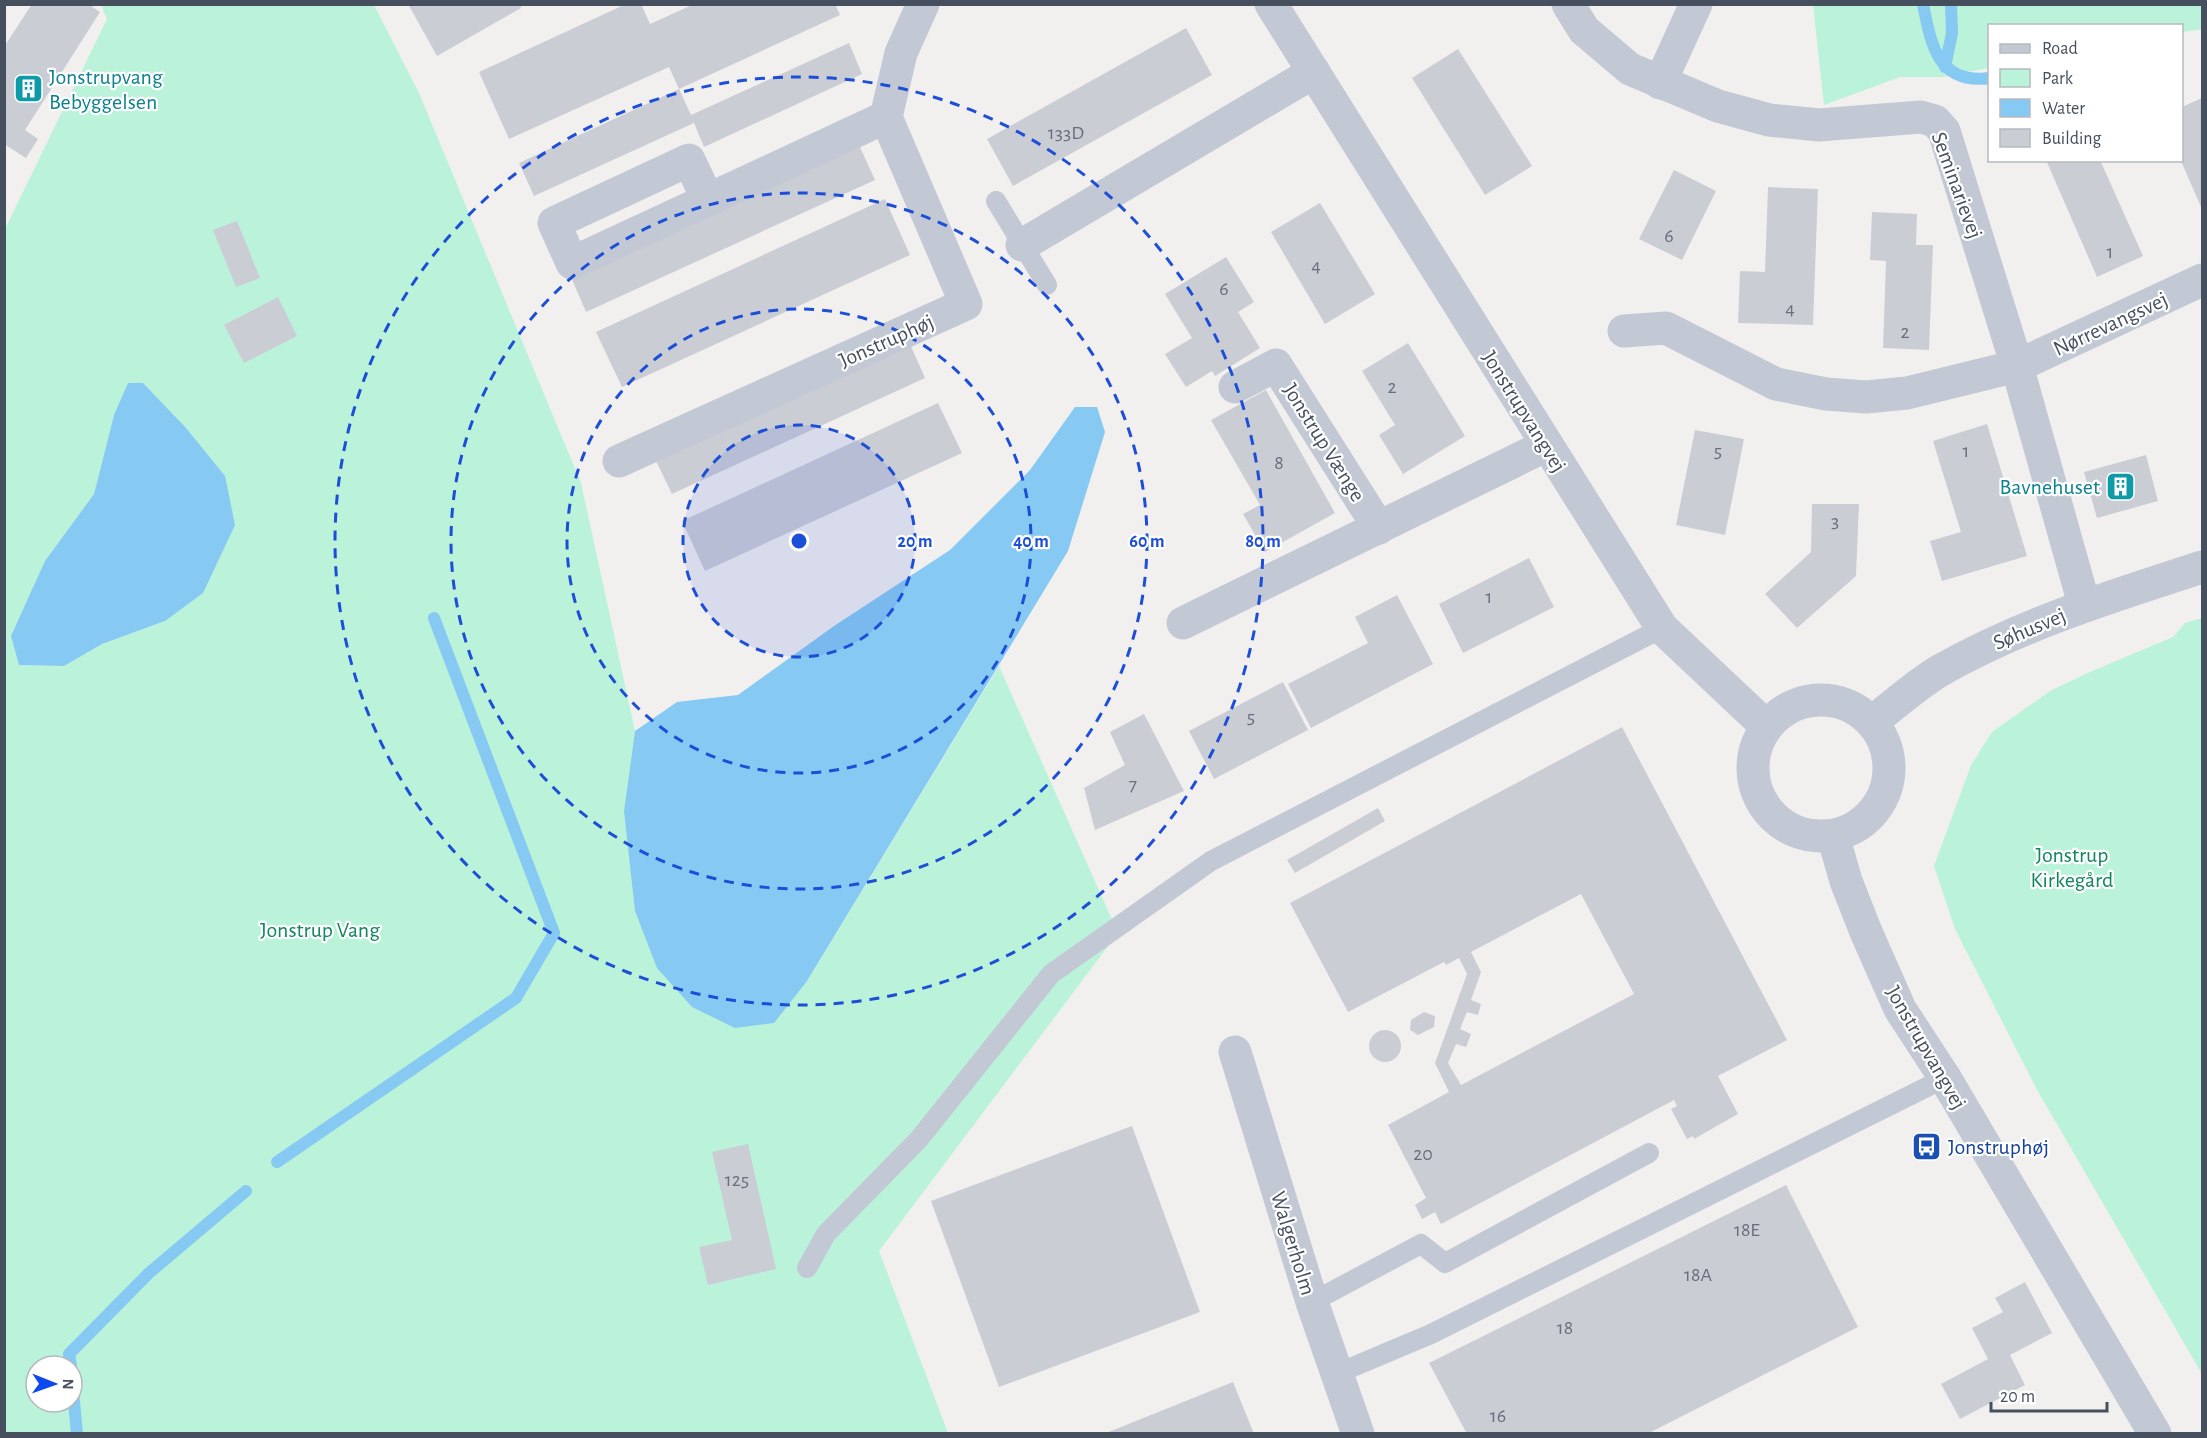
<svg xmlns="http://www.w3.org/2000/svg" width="2207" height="1438" font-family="'Alegreya Sans',sans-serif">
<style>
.green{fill:#bbf2da;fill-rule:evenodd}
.water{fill:#86c9f2}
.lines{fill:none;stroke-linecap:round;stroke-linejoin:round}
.stream{stroke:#86c9f2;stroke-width:12}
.building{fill:#cbcdd5;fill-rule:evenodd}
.service{stroke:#c2c9d5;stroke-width:20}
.minor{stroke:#c2c9d5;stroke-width:33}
.tertiary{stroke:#c2c9d5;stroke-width:33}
.ring{fill:none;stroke:#1d4ed8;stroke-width:3;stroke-dasharray:10 8}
.labels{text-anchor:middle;stroke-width:4.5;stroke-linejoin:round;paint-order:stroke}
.number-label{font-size:20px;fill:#676e7c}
.culture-label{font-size:22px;fill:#0d838f;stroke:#fff;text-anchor:start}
.street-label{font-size:22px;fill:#464f5e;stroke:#fff}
.park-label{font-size:22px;fill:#11865f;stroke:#fff}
.transit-label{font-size:22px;fill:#164399;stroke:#fff;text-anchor:start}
.centre{fill:#1d4ed8;stroke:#fff;stroke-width:3}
.ring-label{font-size:18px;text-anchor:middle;font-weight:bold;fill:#1d4ed8;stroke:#fff;stroke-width:4.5;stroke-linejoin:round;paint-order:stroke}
</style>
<rect width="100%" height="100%" fill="#f2f0ef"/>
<!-- green -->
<g class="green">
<path d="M101,5H374L419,93L581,483L635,731L624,811L807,981L999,666L1118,933L879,1251L948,1433H5L4,231L107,19ZM143,383L185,428L225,476L165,621L102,644L64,666L19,665L12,636L45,561L94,494L114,415ZM36,1366H72V1402H36Z"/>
<path d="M1813,5H2202V29L2182,32V26H1990L1989,68L1942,77H1900L1824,105Z"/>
<path d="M2202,618V1374L2036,1088L1955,929L1934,866L1971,765L1992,732L2050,691L2090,672L2173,637L2185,623Z"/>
</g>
<!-- water -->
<g class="water">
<path d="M128,383H143L186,428L225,476L235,525L203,593L165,621L102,644L64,666L19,665L11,636L45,561L94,494L114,415Z"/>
<path d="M1075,407H1097L1105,432L1068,551L807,981L774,1023L735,1028L692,1007L657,968L635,911L624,811L635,731L677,702L738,695L834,626L950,550L1030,470Z"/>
</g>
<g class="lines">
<!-- stream -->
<g class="stream">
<path d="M1923,4C1931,45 1938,85 1990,78"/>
<path d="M1945,67L1952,33L1951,4"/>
<path d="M277,1162L516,998L554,933L434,618"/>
<path d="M71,1366L69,1354L149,1273L246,1191"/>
<path d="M72,1380L77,1434"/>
</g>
</g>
<!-- building -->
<g class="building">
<path d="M32,4H88L100,12L25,130L38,139L26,158L4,144V47Z"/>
<path d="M408,4H520L521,8L437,56Z"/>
<path d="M626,4H641L650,24L694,4H835L840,15L679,89L669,67L509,139L479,72Z"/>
<path d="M1186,28L1212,75L1013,186L987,139Z"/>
<path d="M849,43L862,74L704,147L694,123L534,196L519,163L679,89L691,115Z"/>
<path d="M1458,49L1532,166L1485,195L1412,78Z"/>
<path d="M2202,98V209L2181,161L2182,107Z"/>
<path d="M859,145L875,180L586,312L571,277Z"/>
<path d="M2046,160H2100L2143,256L2097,277Z"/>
<path d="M1674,170L1716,191L1682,260L1639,239Z"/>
<path d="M1768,187L1818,189L1813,325L1738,323L1740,271L1765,272Z"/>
<path d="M885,199L910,255L622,387L596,332Z"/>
<path d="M1320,203L1375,294L1325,324L1271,232Z"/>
<path d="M1872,212L1917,214L1916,245H1933L1929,350L1883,348L1886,261L1870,260Z"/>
<path d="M237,221L260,278L236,287L213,230Z"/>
<path d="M1226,257L1254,302L1238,312L1260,348L1215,376L1212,371L1186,387L1165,354L1192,338L1165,294Z"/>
<path d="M278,297L297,336L244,363L224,325Z"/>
<path d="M1408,343L1465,436L1403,474L1379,435L1395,425L1362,371Z"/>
<path d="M910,344L925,378L672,494L656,461Z"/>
<path d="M1266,390L1335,513L1265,552L1243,514L1260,505L1211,420Z"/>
<path d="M938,403L962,453L705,571L682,521Z"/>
<path d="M1987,424L2027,556L1942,581L1930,541L1961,532L1933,441Z"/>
<path d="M1695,430L1744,439L1725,535L1676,525Z"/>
<path d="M2146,455L2158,501L2097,518L2084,472Z"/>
<path d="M1812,504H1859L1856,576L1797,628L1765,594L1811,552Z"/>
<path d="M1529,558L1554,607L1463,653L1439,604Z"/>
<path d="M1397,595L1433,664L1311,728L1288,684L1368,643L1355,617Z"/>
<path d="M1283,682L1308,730L1214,779L1189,731Z"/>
<path d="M1144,714L1184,791L1095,830L1084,788L1125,765L1110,732Z"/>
<path d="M1622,727L1787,1040L1718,1076L1738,1114L1694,1139L1693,1136L1687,1139L1671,1109L1677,1106L1674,1100L1441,1224L1435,1212L1422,1219L1415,1205L1426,1198L1388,1125L1449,1092L1435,1063L1467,974L1459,958L1446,965L1444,962L1348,1012L1290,903ZM1581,894L1634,994L1461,1085L1448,1063L1456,1044L1466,1047L1471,1034L1460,1029L1467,1012L1478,1015L1481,1004L1471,1000L1481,972L1471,952Z"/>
<path d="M1378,808L1385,821L1295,873L1287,860Z"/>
<path d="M1424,1012L1435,1016L1434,1027L1418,1035L1410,1030L1411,1020Z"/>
<circle cx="1385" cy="1046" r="16"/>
<path d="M1132,1126L1200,1312L999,1387L931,1201Z"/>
<path d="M748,1144L776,1269L708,1285L699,1247L732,1240L712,1152Z"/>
<path d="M1786,1185L1858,1327L1647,1434H1467L1429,1363Z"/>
<path d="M2025,1282L2052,1333L2010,1355L2025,1385L1960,1419L1941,1384L1988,1359L1972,1328L2003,1312L1995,1298Z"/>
<path d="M1233,1382L1254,1434H1106V1433Z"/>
</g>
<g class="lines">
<!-- service -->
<g class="service">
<path d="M996,201L1047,285"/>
<path d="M807,1268L826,1234L919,1139L1051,974L1211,861L1662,628"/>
<path d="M1312,1302L1421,1244L1445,1263L1649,1153"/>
<path d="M1336,1374L1431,1334L1945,1078"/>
</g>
<!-- minor -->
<g class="minor">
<path d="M1568,4L1584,30L1630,69L1718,106L1769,120L1819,125L1921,117L1935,121L1944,131L2017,366L2084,604"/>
<path d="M1660,83L1696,4"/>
<path d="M708,200L689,160L554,223L572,263L886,117"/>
<path d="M1022,245L1314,72"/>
<path d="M1624,331L1666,328L1776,384L1826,394L1866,397L1907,393L2017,366L2202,280"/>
<path d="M1235,387L1276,365L1379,528"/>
<path d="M619,461L966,304L886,117L901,53L923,4"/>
<path d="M1183,623L1547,445"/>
<path d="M1872,722C1894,705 1917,684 1941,670C2024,623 2113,596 2202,567"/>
<path d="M1235,1052L1312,1302L1358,1434"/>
</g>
<!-- tertiary -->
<g class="tertiary">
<path d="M1271,4L1662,628L1766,726"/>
<circle cx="1821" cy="768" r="68"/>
<path d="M1833,836L1846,881L1866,932L1900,1009L1945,1078L2155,1434"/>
</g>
</g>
<!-- distance rings -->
<circle cx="799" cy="541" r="116" fill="#1d4ed8" fill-opacity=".12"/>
<g class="ring">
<circle cx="799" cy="541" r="116"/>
<circle cx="799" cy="541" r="232"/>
<circle cx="799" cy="541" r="348"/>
<circle cx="799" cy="541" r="464"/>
</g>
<!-- icons -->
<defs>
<symbol id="building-square" viewBox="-11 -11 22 22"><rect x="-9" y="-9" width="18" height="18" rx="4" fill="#0f9aa8" stroke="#fff"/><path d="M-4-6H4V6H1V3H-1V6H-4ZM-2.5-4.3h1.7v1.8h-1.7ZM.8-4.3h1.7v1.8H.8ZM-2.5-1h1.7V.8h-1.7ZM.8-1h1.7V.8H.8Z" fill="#fff"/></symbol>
<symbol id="bus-square" viewBox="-11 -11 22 22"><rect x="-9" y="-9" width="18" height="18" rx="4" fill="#1a4fb4" stroke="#fff"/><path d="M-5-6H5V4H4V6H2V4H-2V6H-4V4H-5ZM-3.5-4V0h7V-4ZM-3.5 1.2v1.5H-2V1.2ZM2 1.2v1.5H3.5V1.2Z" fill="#fff"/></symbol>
</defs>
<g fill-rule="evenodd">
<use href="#building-square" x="12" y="72" width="33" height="33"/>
<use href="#building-square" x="2104" y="470" width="33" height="33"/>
<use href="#bus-square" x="1910" y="1130" width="33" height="33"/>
</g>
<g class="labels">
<!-- number labels -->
<g class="number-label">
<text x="1066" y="139">133D</text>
<text x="1669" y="242">6</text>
<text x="2110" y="258">1</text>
<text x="1316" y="272">4</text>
<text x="1224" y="295">6</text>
<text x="1790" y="315">4</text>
<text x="1905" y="338">2</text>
<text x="1392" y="393">2</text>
<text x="1718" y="457">5</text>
<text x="1966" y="457">1</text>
<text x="1279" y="469">8</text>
<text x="1835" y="527">3</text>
<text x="1489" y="603">1</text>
<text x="1251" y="723">5</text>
<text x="1133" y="791">7</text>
<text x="1423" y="1160">20</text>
<text x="737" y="1186">125</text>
<text x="1747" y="1236">18E</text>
<text x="1698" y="1281">18A</text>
<text x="1565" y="1334">18</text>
<text x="1498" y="1422">16</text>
</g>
<!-- culture labels -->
<g class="culture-label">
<text x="49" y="84">Jonstrupvang<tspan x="49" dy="25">Bebyggelsen</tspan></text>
<text x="2100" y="494" text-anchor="end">Bavnehuset</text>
</g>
<!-- street labels -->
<g class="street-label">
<text transform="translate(1958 185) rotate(70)" y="8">Seminarievej</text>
<text transform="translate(2110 323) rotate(-25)" y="8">Nørrevangsvej</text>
<text transform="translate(886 340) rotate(-24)" y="8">Jonstruphøj</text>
<text transform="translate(1525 411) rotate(58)" y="8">Jonstrupvangvej</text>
<text transform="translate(1325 442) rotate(58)" y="8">Jonstrup Vænge</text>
<text transform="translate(2029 628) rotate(-23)" y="8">Søhusvej</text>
<text transform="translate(1927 1047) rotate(60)" y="8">Jonstrupvangvej</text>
<text transform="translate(1294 1243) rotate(73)" y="8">Walgerholm</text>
</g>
<!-- park labels -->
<g class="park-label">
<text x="2072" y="862">Jonstrup<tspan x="2072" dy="25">Kirkegård</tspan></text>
<text x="320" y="937">Jonstrup Vang</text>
</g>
<!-- transit labels -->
<g class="transit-label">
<text x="1948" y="1154">Jonstruphøj</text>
</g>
</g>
<circle cx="799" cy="541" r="9" class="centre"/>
<g class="ring-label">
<text x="915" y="547">20 m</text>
<text x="1031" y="547">40 m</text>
<text x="1147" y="547">60 m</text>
<text x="1263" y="547">80 m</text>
</g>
<!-- border -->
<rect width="2207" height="1438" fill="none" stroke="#464f5e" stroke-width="12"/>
<!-- legend -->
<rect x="1988" y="24" width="195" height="138" fill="#ffffff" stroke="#b5b9bf" stroke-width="1.5"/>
<rect x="2000" y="44" width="30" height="9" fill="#c2c9d5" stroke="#b5b9bf" stroke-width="1.5"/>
<text x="2042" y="54" font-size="18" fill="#464f5e">Road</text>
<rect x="2000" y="69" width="30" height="18" fill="#bbf2da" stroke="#b5b9bf" stroke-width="1.5"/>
<text x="2042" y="84" font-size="18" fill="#464f5e">Park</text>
<rect x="2000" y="99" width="30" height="18" fill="#86c9f2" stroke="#b5b9bf" stroke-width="1.5"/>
<text x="2042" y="114" font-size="18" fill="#464f5e">Water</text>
<rect x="2000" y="129" width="30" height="18" fill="#cbcdd5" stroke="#b5b9bf" stroke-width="1.5"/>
<text x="2042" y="144" font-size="18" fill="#464f5e">Building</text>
<!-- north arrow -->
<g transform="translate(54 1384) rotate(91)"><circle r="28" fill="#ffffff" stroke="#b5b9bf" stroke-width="1.5"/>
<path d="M0-4.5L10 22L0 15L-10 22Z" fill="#0d49ef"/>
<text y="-9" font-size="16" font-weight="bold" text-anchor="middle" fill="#464f5e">N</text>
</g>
<!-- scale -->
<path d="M1991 1402v9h116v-9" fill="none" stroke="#464f5e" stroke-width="3"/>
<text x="2000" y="1402" font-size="18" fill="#464f5e" stroke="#ffffff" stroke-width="4.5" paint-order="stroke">20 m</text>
</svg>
